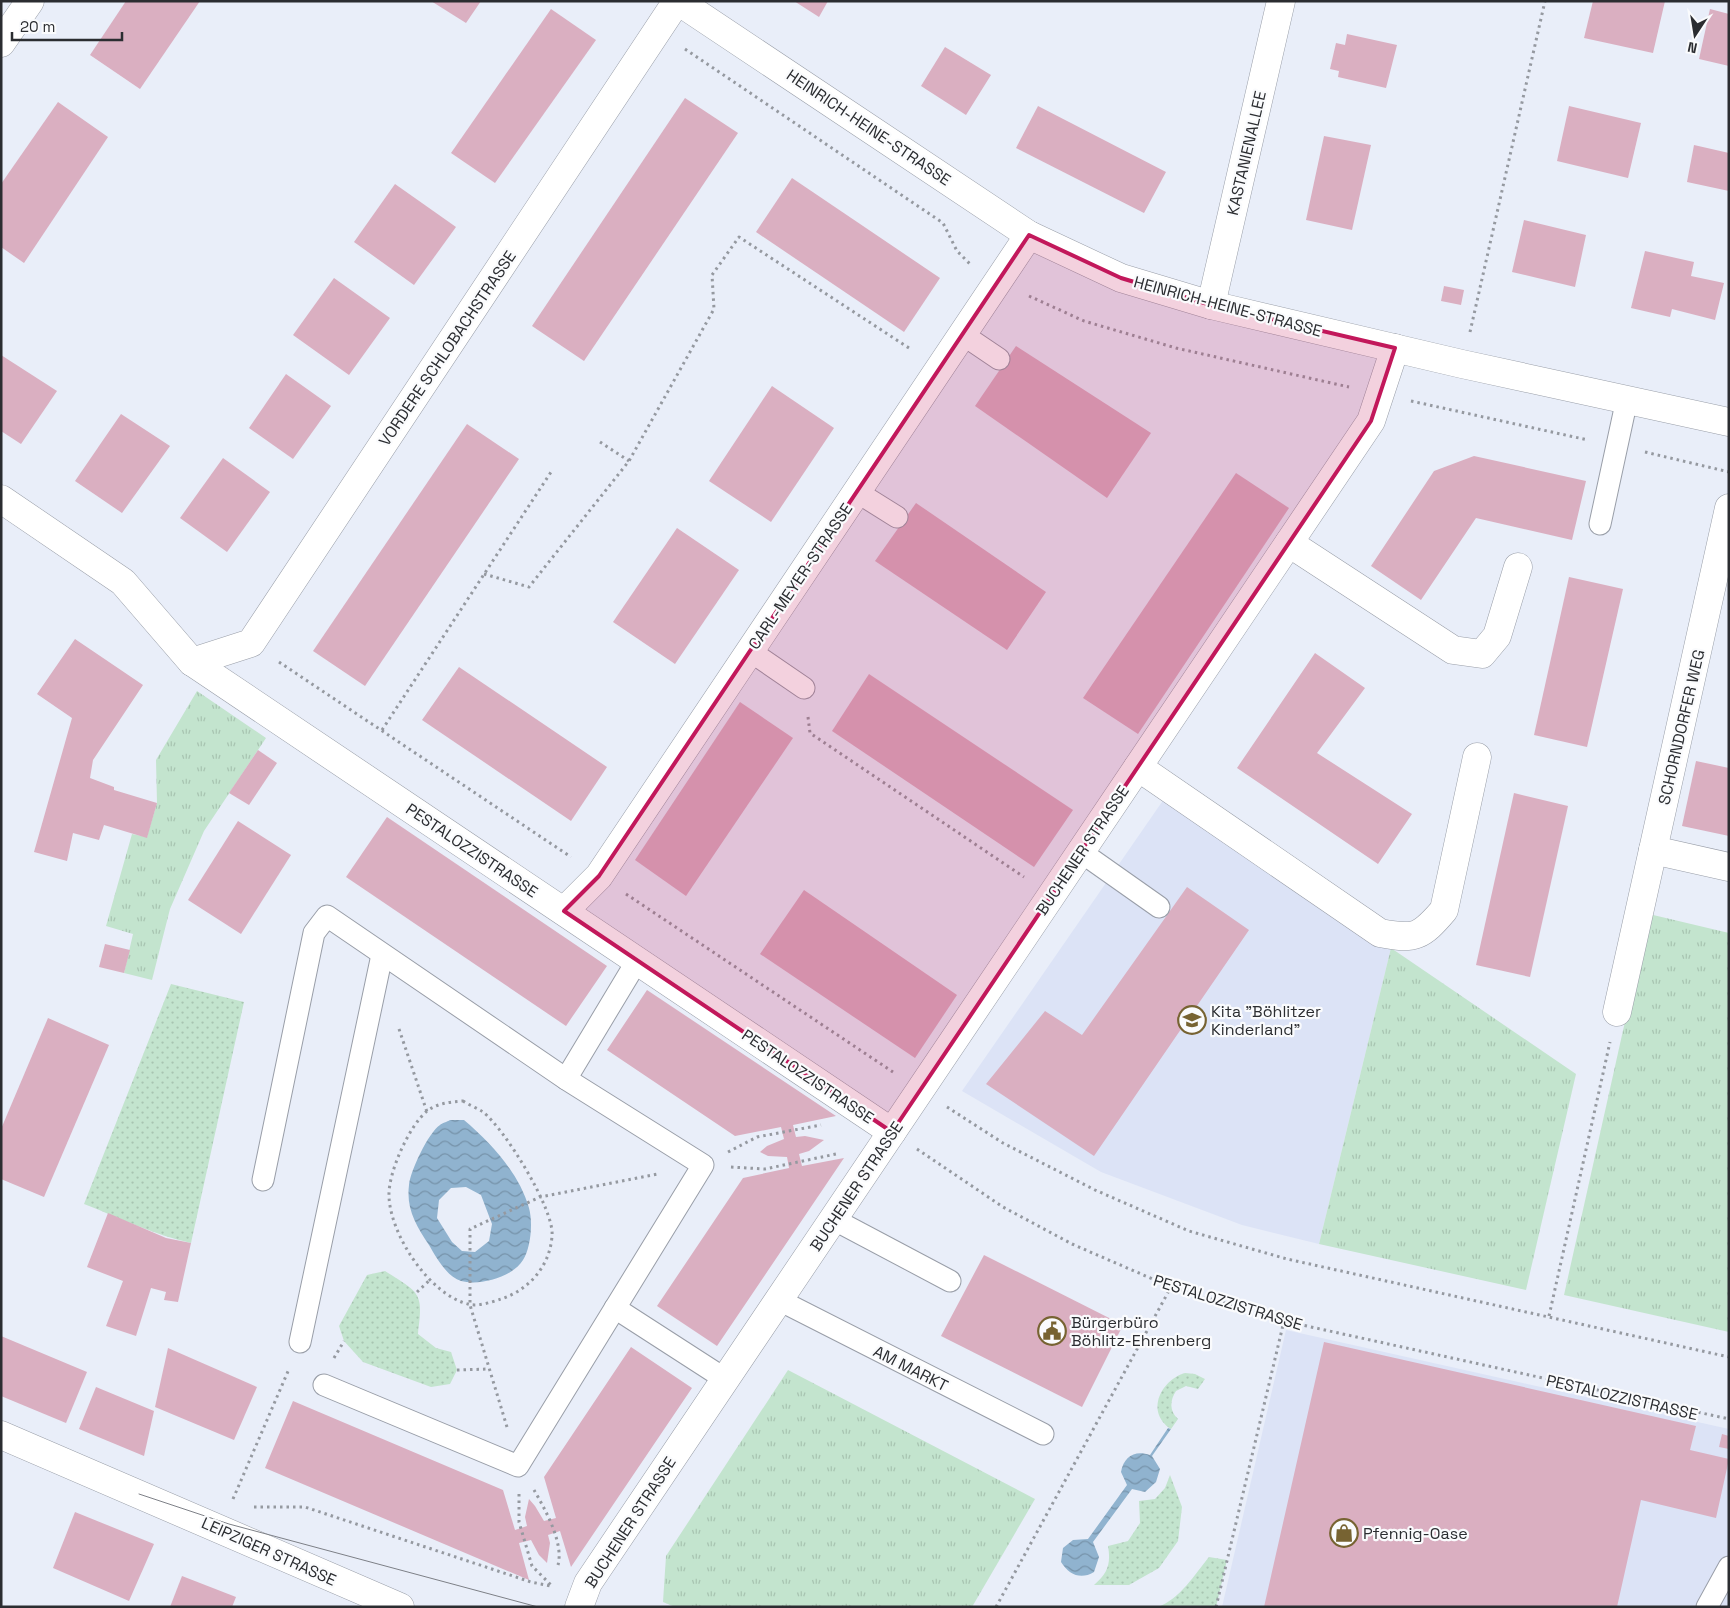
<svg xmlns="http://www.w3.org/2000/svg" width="1730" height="1608" font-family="'Space Grotesk',sans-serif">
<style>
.built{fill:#dce3f6}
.grass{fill:url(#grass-tufts)}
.park{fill:url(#park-dots)}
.water{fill:url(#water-waves);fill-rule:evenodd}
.building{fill:#daafc1}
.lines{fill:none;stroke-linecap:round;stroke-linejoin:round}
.service-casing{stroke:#999ea8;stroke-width:23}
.minor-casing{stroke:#999ea8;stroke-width:29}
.tertiary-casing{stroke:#999ea8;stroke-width:29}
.path{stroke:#9599a0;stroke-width:3;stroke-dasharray:2.5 4;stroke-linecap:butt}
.service{stroke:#fff;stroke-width:21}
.minor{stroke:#fff;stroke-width:28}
.tertiary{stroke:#fff;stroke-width:28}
.tram{stroke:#7d8087;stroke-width:1}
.marked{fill:#c2185b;fill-opacity:0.2;stroke:#c2185b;stroke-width:4;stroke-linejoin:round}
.labels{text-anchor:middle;stroke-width:4.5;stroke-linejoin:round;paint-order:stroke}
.street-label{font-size:16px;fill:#2b2d31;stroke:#fafbfd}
.poi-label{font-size:16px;fill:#2b2d31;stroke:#fafbfd;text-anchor:start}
</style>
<defs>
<pattern id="grass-tufts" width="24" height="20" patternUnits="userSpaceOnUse" patternTransform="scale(1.25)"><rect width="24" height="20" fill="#c3e4ce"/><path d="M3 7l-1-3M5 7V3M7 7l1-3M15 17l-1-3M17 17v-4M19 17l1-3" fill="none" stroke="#a8c4b1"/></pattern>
<pattern id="park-dots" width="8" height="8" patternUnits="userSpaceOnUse" patternTransform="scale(1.25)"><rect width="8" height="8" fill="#c3e4ce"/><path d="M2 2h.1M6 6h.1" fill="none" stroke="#a8c4b1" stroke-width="1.8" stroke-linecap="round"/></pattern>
<pattern id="water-waves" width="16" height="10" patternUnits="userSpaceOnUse" patternTransform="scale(1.25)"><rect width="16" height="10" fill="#90b3cf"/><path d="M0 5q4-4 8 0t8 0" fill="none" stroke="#7692a9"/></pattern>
</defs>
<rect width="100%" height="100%" fill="#e9eef9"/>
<!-- built -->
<g class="built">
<path d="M1164,799L1391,948L1319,1244L1242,1225L1101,1172L962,1091Z"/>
<path d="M1286,1330L1729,1429V1607H1222Z"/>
</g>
<!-- grass -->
<g class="grass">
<path d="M197,691L266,738L204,831L170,909L152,980L124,973L133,934L106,926L132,834L147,837L148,833L157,803L156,760Z"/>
<path d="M1649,914L1729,933V1332L1564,1295Z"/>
<path d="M1391,948L1576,1074L1526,1290L1319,1244Z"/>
<path d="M788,1370L1035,1499L972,1607H675L663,1602L666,1556Z"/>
</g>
<!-- park -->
<g class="park">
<path d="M171,984L244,1002L191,1243C154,1235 120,1218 84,1204Z"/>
<path d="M385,1271C419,1293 424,1291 418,1334L436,1348L451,1352L457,1370L450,1384L431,1387L363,1362L344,1341L339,1326L367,1275Z"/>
<path d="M1185,1373L1195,1374L1205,1379L1198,1389L1186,1386L1176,1391C1170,1400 1169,1411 1178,1419L1171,1429C1145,1412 1161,1380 1185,1373Z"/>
<path d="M1170,1475L1182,1507L1178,1541L1159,1568L1129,1585H1094C1108,1573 1111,1564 1108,1546L1128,1541L1140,1523L1139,1501L1155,1499L1165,1488Z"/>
<path d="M1209,1557L1227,1560L1216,1607H1158C1180,1599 1195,1574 1209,1557Z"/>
</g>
<!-- water -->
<g class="water">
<path d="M450,1120H464C491,1143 519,1173 529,1208C533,1222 531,1248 523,1260C513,1277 480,1286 461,1281C447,1277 436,1257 429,1245C416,1225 406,1209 409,1185C410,1172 428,1133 440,1125C442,1123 447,1122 450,1120ZM466,1187L481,1195L492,1224L489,1241L475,1252L462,1251L452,1242L437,1218L439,1200L451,1188Z"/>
<path d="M1168,1428L1171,1429L1152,1456L1160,1469L1156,1482L1145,1492L1132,1489L1093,1542L1099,1557L1094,1572C1081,1580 1069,1575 1061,1562L1063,1548L1073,1540L1088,1539L1127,1485L1121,1472C1124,1456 1135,1450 1150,1455Z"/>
</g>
<!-- building -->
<g class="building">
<path d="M126,1H200L140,89L90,55Z"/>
<path d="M431,1H481L466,23Z"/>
<path d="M794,1H828L819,17Z"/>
<path d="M1593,1H1665L1653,53L1584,38Z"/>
<path d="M551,9L596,40L495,183L451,153Z"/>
<path d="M1710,9L1729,14V66L1699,59Z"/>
<path d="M1347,34L1397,45L1386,88L1338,77L1339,71L1330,69L1336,43L1345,45Z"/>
<path d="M945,47L991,75L966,115L921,86Z"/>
<path d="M685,98L738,133L584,361L532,326Z"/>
<path d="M58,102L108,137L24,263L1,247V184Z"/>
<path d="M1038,106L1166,172L1144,213L1016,148Z"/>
<path d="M1569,106L1641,123L1628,178L1557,161Z"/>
<path d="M1324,136L1371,145L1352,230L1306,220Z"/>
<path d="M1694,145L1729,153V191L1687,182Z"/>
<path d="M792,178L940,278L904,332L756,232Z"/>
<path d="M395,184L456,227L414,285L354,242Z"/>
<path d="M1524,220L1586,235L1575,287L1512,272Z"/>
<path d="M1645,251L1694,262L1691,276L1724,283L1715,320L1672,309L1670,317L1631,308Z"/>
<path d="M334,278L390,318L349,375L293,335Z"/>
<path d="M1444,286L1464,290L1461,305L1441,301Z"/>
<path d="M1016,346L1151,433L1107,498L975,406Z"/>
<path d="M1,355L57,391L21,444L1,431Z"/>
<path d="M286,374L331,406L293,459L249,428Z"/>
<path d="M772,386L834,428L771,522L709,481Z"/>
<path d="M121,414L170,446L122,513L75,481Z"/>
<path d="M467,424L519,459L365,686L313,651Z"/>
<path d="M1474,456L1586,481L1572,540L1476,518L1421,600L1371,566L1434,471Z"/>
<path d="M223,458L270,492L227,552L180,518Z"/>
<path d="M1236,473L1289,508L1138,734L1083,698Z"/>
<path d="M916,503L1046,592L1007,650L875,561Z"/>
<path d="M677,528L739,570L675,664L613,622Z"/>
<path d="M1569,577L1623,589L1587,747L1534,735Z"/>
<path d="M75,639L143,685L93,760L90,778L114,787V790L157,803L147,838L104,825L99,840L73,833L67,861L34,852L72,718L37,694Z"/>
<path d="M1315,653L1365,688L1317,753L1412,814L1378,864L1237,768Z"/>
<path d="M459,667L607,767L571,821L422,720Z"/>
<path d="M869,674L1073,810L1034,867L832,731Z"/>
<path d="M740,702L793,738L686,896L635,860Z"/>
<path d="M258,750L277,763L249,805L229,793Z"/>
<path d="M1696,761L1729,768V836L1682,826Z"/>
<path d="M1514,793L1568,806L1530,977L1476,965Z"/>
<path d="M387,817L607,966L566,1026L346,877Z"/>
<path d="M238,821L291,855L241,934L188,900Z"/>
<path d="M1187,887L1249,930L1094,1156L986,1084L1045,1011L1082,1035Z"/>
<path d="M804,890L957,995L915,1058L760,954Z"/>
<path d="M105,944L130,950L124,973L99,967Z"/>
<path d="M647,990L836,1116L793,1125L796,1137L805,1136L824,1140L809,1151L799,1154L802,1166L844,1158L717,1346L657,1306L743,1178L789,1168L787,1157L768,1156L760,1152L767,1146L784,1139L781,1127L735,1136L607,1050Z"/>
<path d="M48,1018L109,1045L44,1197L1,1179V1129Z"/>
<path d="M108,1213L166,1238L191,1243L178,1302L164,1300L166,1292L151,1288L136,1336L106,1326L123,1281L87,1267Z"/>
<path d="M984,1255L1123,1325L1082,1407L941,1336Z"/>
<path d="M1,1336L87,1372L66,1423L1,1396Z"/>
<path d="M1324,1342L1696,1426L1690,1450L1729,1459L1716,1518L1641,1500L1617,1607H1264Z"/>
<path d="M631,1347L692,1388L571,1567L560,1531L548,1535L550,1543L547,1563L539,1555L531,1540L519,1543L529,1580L265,1468L293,1401L503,1490L515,1530L527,1526L525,1517L529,1499L535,1506L544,1521L556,1518L544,1477Z"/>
<path d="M168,1348L257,1387L234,1440L155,1407Z"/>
<path d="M96,1387L154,1411L144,1456L79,1429Z"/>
<path d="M1722,1434L1729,1436V1449L1719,1447Z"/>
<path d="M75,1512L154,1544L129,1601L53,1568Z"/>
<path d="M182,1576L236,1597L232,1607H170Z"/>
</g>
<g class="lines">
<defs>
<g id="service">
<path d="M962,334L999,359"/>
<path d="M857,492L897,517"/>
<path d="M1600,524L1627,399"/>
<path d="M750,651L804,688"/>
<path d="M1081,852L1159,907"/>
<path d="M566,1079L637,961"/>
<path d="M263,1180L314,933L327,916L566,1079L703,1165L518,1466L324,1385"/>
<path d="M833,1219L950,1281"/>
<path d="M779,1300L1043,1434"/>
<path d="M615,1308L725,1379"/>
<path d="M300,1342L382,955"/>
<path d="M1707,1607L1729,1567"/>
</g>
<g id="minor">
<path d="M678,1L1029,235L1121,278L1211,305L1462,364L1729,422"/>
<path d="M1,43L30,1"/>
<path d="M1211,305L1281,1"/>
<path d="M1,499L123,582L192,662L892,1132"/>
<path d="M1289,543L1453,650L1482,654L1497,636L1518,567"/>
<path d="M192,662L251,643L677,1"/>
<path d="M1138,767L1380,933C1415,940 1421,937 1444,910L1477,757"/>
<path d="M1653,850L1729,867"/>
<path d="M564,911L599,876L1029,235"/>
<path d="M1617,1012L1729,508"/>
<path d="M579,1607L588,1583L1371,421L1395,348"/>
</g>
<path id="tertiary" d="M1,1435L400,1607"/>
</defs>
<!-- service casing -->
<use href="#service" class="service-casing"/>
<!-- minor casing -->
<use href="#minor" class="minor-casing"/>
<!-- tertiary casing -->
<use href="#tertiary" class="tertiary-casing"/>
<!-- path -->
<g class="path">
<path d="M685,49L943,223L957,251L970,264"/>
<path d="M1029,296L1084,321L1176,348L1349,387"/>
<path d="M1470,332L1545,1"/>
<path d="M1411,401L1588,440"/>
<path d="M600,442L629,461"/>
<path d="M1645,452L1729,472"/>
<path d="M484,574L529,587L629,461L714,309L712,275L739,237L912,350"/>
<path d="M279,662L571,857"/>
<path d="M808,717L810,733L1024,877"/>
<path d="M382,730L553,469"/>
<path d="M626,894L893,1072"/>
<path d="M399,1029L427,1112"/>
<path d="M463,1101C469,1105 477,1108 483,1112C504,1128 555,1210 552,1236C550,1266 529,1290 501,1299C492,1302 477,1307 468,1304C430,1295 390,1235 389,1196C388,1173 409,1126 427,1111C438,1103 450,1102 463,1101Z"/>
<path d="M947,1107L1003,1143L1095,1190L1189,1231L1287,1259L1729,1357"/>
<path d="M917,1149L1003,1207L1072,1244L1171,1287L1284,1321L1729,1419"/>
<path d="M728,1152L757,1137L821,1125"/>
<path d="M731,1167L765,1169L836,1154"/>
<path d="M417,1292L431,1279"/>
<path d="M1549,1316L1610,1042"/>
<path d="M334,1358L344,1341"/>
<path d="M457,1370L489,1369"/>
<path d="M507,1427L470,1305V1229L540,1197L658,1174"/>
<path d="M534,1490C545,1509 564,1543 558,1565"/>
<path d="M519,1494V1522L532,1566L551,1585"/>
<path d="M233,1499L289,1369"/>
<path d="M254,1507H305L531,1582L551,1586"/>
<path d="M996,1607L1171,1287"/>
<path d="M1216,1607L1284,1321"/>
</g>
<!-- service -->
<use href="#service" class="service"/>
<!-- minor -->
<use href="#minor" class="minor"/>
<!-- tertiary -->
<use href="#tertiary" class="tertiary"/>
<!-- tram -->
<path class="tram" d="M139,1494L229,1524L538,1607"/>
</g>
<!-- marked area -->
<path class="marked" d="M1029,235L1121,278L1211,305L1395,348L1371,421L892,1132L564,911L599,876Z"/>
<!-- icons -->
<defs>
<symbol id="school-ring" viewBox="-11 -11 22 22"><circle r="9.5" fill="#fafbfd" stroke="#776332" stroke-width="1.5"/><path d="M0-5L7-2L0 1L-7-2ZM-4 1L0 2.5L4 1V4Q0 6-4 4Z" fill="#776332"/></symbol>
<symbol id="civic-ring" viewBox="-11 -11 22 22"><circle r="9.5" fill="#fafbfd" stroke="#776332" stroke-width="1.5"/><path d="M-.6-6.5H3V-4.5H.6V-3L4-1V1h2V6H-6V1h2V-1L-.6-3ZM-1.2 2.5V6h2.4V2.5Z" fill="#776332"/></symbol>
<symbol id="shop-ring" viewBox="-11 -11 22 22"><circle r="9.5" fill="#fafbfd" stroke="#776332" stroke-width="1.5"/><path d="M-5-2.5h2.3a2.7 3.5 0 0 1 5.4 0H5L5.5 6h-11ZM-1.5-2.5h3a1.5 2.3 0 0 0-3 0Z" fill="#776332"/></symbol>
</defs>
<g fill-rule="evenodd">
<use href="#school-ring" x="1176" y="1004" width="32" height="32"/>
<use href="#civic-ring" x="1036" y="1315" width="32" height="32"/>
<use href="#shop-ring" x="1328" y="1517" width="32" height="32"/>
</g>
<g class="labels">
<!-- street labels -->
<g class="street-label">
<text transform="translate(869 127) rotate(34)" y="6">HEINRICH-HEINE-STRASSE</text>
<text transform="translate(1246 153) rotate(-77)" y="6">KASTANIENALLEE</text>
<text transform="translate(1228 306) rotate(15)" y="6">HEINRICH-HEINE-STRASSE</text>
<text transform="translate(447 348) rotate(-56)" y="6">VORDERE SCHLOBACHSTRASSE</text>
<text transform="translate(800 576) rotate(-56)" y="6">CARL-MEYER-STRASSE</text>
<text transform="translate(1681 727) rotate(-77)" y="6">SCHORNDORFER WEG</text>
<text transform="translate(472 850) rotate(34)" y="6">PESTALOZZISTRASSE</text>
<text transform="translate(1082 850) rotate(-56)" y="6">BUCHENER STRASSE</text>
<text transform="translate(808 1076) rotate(34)" y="6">PESTALOZZISTRASSE</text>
<text transform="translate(856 1186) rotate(-56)" y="6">BUCHENER STRASSE</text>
<text transform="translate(1228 1302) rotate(17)" y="6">PESTALOZZISTRASSE</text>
<text transform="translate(911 1368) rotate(27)" y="6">AM MARKT</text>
<text transform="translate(1622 1397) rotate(13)" y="6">PESTALOZZISTRASSE</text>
<text transform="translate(630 1522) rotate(-57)" y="6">BUCHENER STRASSE</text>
<text transform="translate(269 1551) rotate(24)" y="6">LEIPZIGER STRASSE</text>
</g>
<!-- poi labels -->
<g class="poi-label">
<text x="1211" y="1017">Kita "Böhlitzer<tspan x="1211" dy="18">Kinderland"</tspan></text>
<text x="1071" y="1328">Bürgerbüro<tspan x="1071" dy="18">Böhlitz-Ehrenberg</tspan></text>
<text x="1363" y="1539">Pfennig-Oase</text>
</g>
</g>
<!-- border -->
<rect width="1730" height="1608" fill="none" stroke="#2b2d31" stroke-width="5"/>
<!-- north arrow -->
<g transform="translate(1695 35) rotate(192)" stroke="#fafbfd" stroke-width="4" paint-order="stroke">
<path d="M0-4L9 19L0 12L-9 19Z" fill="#2b2d31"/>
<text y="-8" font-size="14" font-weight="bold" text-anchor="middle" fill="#2b2d31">N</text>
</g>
<!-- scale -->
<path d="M12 32v8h110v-8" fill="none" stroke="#2b2d31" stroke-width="2.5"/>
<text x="20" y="32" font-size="15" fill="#2b2d31" stroke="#fafbfd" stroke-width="4" paint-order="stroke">20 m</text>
</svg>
